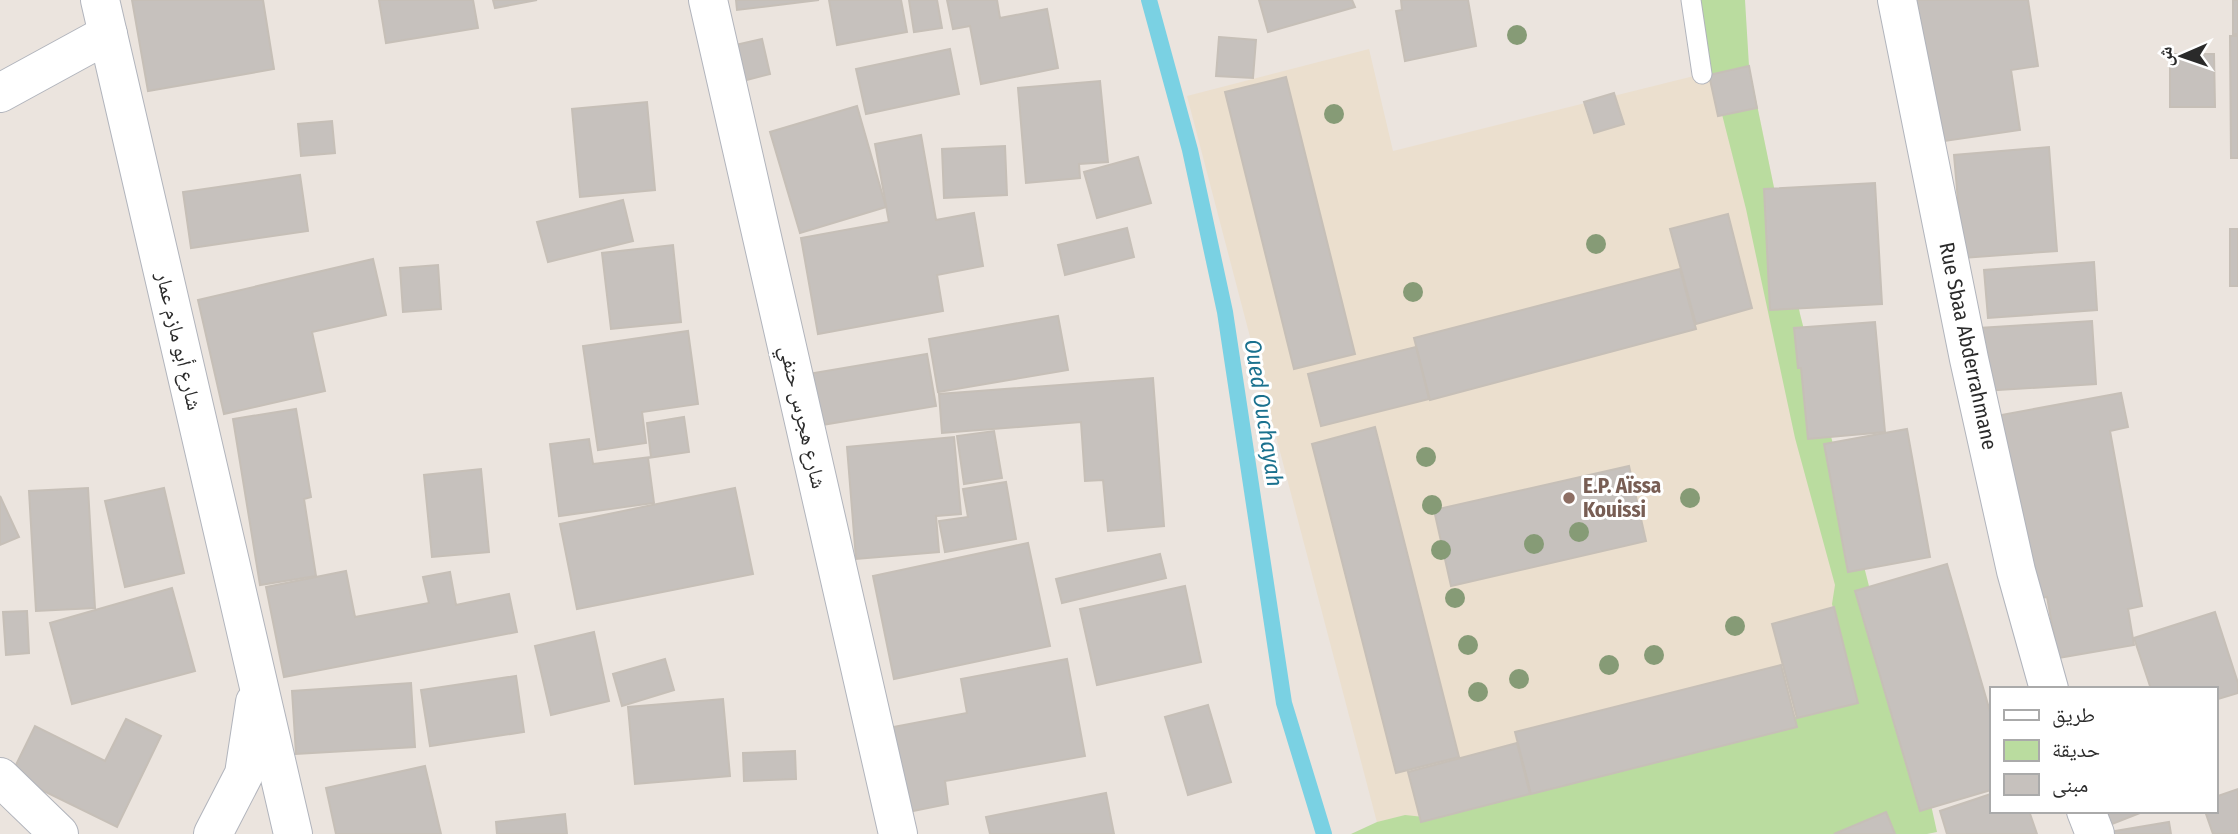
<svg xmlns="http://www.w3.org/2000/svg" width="2238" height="834" font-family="'Fira Sans Condensed','Noto Naskh Arabic',sans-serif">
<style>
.education{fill:#ebdfce}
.green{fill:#badc9f}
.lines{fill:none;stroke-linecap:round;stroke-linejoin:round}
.stream{stroke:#7ad1e3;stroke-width:16}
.building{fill:#c6c1bd;stroke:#c6bfb7;stroke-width:2}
.service-casing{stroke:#b1b4bc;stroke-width:21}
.minor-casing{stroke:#b1b4bc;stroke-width:40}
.service{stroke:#fff;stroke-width:19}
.minor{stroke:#fff;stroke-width:38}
.tree{fill:#869b76}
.education-dot{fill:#8d6e63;stroke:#fff;stroke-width:2.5}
.labels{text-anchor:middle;stroke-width:6;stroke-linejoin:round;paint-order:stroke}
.street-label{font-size:21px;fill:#2a2a2a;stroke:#fff}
.education-label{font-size:21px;font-weight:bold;fill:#785e54;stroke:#fff;text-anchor:start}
.water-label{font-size:23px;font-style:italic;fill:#1a718e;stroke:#fff}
</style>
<rect width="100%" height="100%" fill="#ebe4de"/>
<!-- education -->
<path class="education" d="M1369,49L1393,151L1702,74L1749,66L1800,314L1893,681L1927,834H1380L1187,96Z"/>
<!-- green -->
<path class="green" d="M1693,0H1745L1749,66L1800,314L1893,681L1918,746L1937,832L1927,834H1351L1377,822L1405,815L1424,817L1533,789L1796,727L1795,717L1856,698L1832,604L1835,585L1795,438L1746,209Z"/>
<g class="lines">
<!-- stream -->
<path class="stream" d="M1149,0L1190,150L1225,312L1284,703L1324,834"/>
</g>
<!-- building -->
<g class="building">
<path d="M132,0H263L274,69L148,91Z"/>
<path d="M379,0H473L478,28L386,43Z"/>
<path d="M493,0H537L495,8Z"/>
<path d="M736,0H819L737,10Z"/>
<path d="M829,0H901L907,32L837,45Z"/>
<path d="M909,0H937L942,28L914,32Z"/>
<path d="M947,0H997L1000,18L1047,9L1058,68L981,84L970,26L953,29Z"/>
<path d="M1259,0H1352L1355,7L1268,32Z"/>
<path d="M1401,0H1468L1476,46L1405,61L1396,11L1402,10Z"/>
<path d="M1903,0H2028L2038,66L2011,70L2020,130L1938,142Z"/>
<rect x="2233" y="0" width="5" height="34"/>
<path d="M2230,36H2238V158H2231Z"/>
<path d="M1219,37L1256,40L1253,78L1216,76Z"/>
<path d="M762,39L770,74L739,82L731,46Z"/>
<path d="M950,49L959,94L866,114L856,69Z"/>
<path d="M2170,54H2214L2215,107H2170Z"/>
<path d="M1749,66L1757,108L1718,116L1709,75Z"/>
<path d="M1286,77L1355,354L1294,369L1225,92Z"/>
<path d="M1100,81L1108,162L1079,164L1080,178L1026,183L1018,88Z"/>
<path d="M1614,93L1624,124L1594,133L1584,102Z"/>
<path d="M647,102L655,190L580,197L572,109Z"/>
<path d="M857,106L886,207L800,233L770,132Z"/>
<path d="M332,121L335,153L301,156L298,124Z"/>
<path d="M921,135L936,220L974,213L983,266L937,275L943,311L818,334L801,238L889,222L875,144Z"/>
<path d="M1005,146L1007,195L944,198L942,149Z"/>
<path d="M2049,147L2057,251L1963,258L1954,155Z"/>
<path d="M1138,157L1151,203L1097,218L1084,172Z"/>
<path d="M300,175L308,231L191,248L183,192Z"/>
<path d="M1875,183L1882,304L1770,310L1764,189Z"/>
<path d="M623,200L633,241L548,262L537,222Z"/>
<path d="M1728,214L1752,308L1696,324L1670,229Z"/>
<path d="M1127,228L1134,257L1065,275L1058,245Z"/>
<rect x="2230" y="229" width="8" height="57"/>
<path d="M673,245L681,322L611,329L602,253Z"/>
<path d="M373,259L386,315L312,332L325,391L224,414L198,300Z"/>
<path d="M2094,262L2097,310L1988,318L1984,270Z"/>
<path d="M438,265L441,309L403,312L400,268Z"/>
<path d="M1680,269L1696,329L1430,400L1414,338Z"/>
<path d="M1058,316L1068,370L938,392L929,339Z"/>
<path d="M2092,321L2096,384L1983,391L1979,328Z"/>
<path d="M1875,322L1885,432L1808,439L1801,368H1798L1794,328Z"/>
<path d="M688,331L698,404L642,412L646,443L598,450L583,346Z"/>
<path d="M1416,347L1429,399L1321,426L1308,374Z"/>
<path d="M927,354L936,406L816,426L808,374Z"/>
<path d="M1153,378L1164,526L1108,531L1103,480L1085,481L1081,422L942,433L939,394Z"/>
<path d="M2121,393L2128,427L2110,431L2142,606L2128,609L2134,645L2058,658L2047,597L2029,600L1996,416Z"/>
<path d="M296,409L311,497L304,499L316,576L260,585L233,419Z"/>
<path d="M684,417L689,452L648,458L654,503L559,516L550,444L589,439L593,464L651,457L647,423Z"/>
<path d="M1375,427L1459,757L1396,773L1312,444Z"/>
<path d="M1907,429L1930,557L1848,572L1824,444Z"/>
<path d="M994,431L1002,478L964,484L957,436Z"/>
<path d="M954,437L961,514L936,516L939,552L856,559L847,447Z"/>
<path d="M1629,466L1646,541L1451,586L1434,510Z"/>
<path d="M481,469L489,552L432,557L424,475Z"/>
<path d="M1006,482L1016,539L945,552L939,521L968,517L963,489Z"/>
<path d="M88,488L95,608L36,611L29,491Z"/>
<path d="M164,488L184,573L125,587L105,501Z"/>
<path d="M735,488L753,574L577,609L560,524Z"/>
<path d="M0,496L19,537L0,545Z"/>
<path d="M1028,543L1050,646L894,679L873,576Z"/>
<path d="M1160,554L1166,578L1062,603L1056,579Z"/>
<path d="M1947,564L1991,715V790L1920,811L1855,591Z"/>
<path d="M346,571L355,617L429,603L423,577L450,572L456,605L509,594L517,632L284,677L266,587Z"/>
<path d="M1185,586L1201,662L1097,685L1080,609Z"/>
<path d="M172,588L195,671L72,704L50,623Z"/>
<path d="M1834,607L1858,703L1797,718L1772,624Z"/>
<path d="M27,611L29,653L6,655L3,612Z"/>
<path d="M2215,612L2238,683V693L2215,700V689H2151L2134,638Z"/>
<path d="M594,632L609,701L551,715L535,646Z"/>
<path d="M665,659L674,690L622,706L613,674Z"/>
<path d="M1067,659L1085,756L945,781L948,804L903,813L888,728L967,713L961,679Z"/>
<path d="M1781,665L1797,727L1531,794L1515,732Z"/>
<path d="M516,676L524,732L430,746L421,690Z"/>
<path d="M411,683L415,747L296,754L292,691Z"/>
<path d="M723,699L730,776L635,784L628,707Z"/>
<path d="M1208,705L1231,782L1188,795L1165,717Z"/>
<path d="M126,719L161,736L117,827L11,775L35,726L105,761Z"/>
<path d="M1517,743L1530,794L1421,822L1408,772Z"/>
<path d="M795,751L796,779L744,781L743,753Z"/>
<path d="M425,766L441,834H336L326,788Z"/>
<path d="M2238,789V834H2213L2205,811H2215V797Z"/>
<path d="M1106,793L1114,834H990L986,817Z"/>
<path d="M1991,794V811H2029L2037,834H1947L1940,811Z"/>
<path d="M2101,811H2145L2107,826Z"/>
<path d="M1886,812L1895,834H1834Z"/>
<path d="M565,814L567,834H497L496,822Z"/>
<path d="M2169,822L2171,834H2110L2109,832Z"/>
</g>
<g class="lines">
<defs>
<path id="service" d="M1691,0L1702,74"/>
<g id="minor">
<path d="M100,0L293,834"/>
<path d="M708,0L898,834"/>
<path d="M1897,0L1969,359L2016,571L2049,689"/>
<path d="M0,93L108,34"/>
<path d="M0,777L59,834"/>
<path d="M2086,811L2095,834"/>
<path d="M213,834L244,774L255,702"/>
</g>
</defs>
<!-- service casing -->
<use href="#service" class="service-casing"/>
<!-- minor casing -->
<use href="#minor" class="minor-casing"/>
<!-- service -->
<use href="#service" class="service"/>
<!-- minor -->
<use href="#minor" class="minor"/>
</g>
<!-- trees -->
<g class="tree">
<circle cx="1517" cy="35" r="10"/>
<circle cx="1334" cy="114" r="10"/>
<circle cx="1596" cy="244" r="10"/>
<circle cx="1413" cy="292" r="10"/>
<circle cx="1426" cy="457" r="10"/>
<circle cx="1690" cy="498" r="10"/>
<circle cx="1432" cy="505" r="10"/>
<circle cx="1579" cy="532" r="10"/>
<circle cx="1534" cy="544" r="10"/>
<circle cx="1441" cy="550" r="10"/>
<circle cx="1455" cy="598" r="10"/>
<circle cx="1735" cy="626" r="10"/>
<circle cx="1468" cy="645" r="10"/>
<circle cx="1654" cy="655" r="10"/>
<circle cx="1609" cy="665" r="10"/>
<circle cx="1519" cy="679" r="10"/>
<circle cx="1478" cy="692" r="10"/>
</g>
<!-- markers -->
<circle class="education-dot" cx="1569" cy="498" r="7"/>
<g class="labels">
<!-- street labels -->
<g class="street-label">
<text transform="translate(179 341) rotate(77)" y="7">شارع أبو مازم عمار</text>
<text transform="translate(1968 346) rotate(78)" y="7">Rue Sbaa Abderrahmane</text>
<text transform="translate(803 417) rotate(77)" y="7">شارع هجرس حنفي</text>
</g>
<!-- education labels -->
<g class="education-label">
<text x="1583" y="493">E.P. Aïssa<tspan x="1583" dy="24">Kouissi</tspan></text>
</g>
<!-- water labels -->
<g class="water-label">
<text transform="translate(1264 413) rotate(81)" y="8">Oued Ouchayah</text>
</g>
</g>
<!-- legend -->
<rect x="1990" y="687" width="228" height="126" fill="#ffffff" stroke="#aaaaaa" stroke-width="2"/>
<rect x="2004" y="710" width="35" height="10" fill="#ffffff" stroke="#aaaaaa" stroke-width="2"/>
<text x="2052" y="722" font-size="21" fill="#2a2a2a">طريق</text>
<rect x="2004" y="740" width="35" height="21" fill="#badc9f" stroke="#aaaaaa" stroke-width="2"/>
<text x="2052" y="757" font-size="21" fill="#2a2a2a">حديقة</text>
<rect x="2004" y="774" width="35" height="21" fill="#c6c1bd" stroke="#aaaaaa" stroke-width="2"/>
<text x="2052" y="792" font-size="21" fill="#2a2a2a">مبنى</text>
<!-- north arrow -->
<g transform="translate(2182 56) rotate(268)" stroke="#ffffff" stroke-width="5" paint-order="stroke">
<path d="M0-5L12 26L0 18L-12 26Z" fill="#2a2a2a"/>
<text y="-10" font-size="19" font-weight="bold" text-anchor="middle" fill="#2a2a2a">ش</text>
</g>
</svg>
